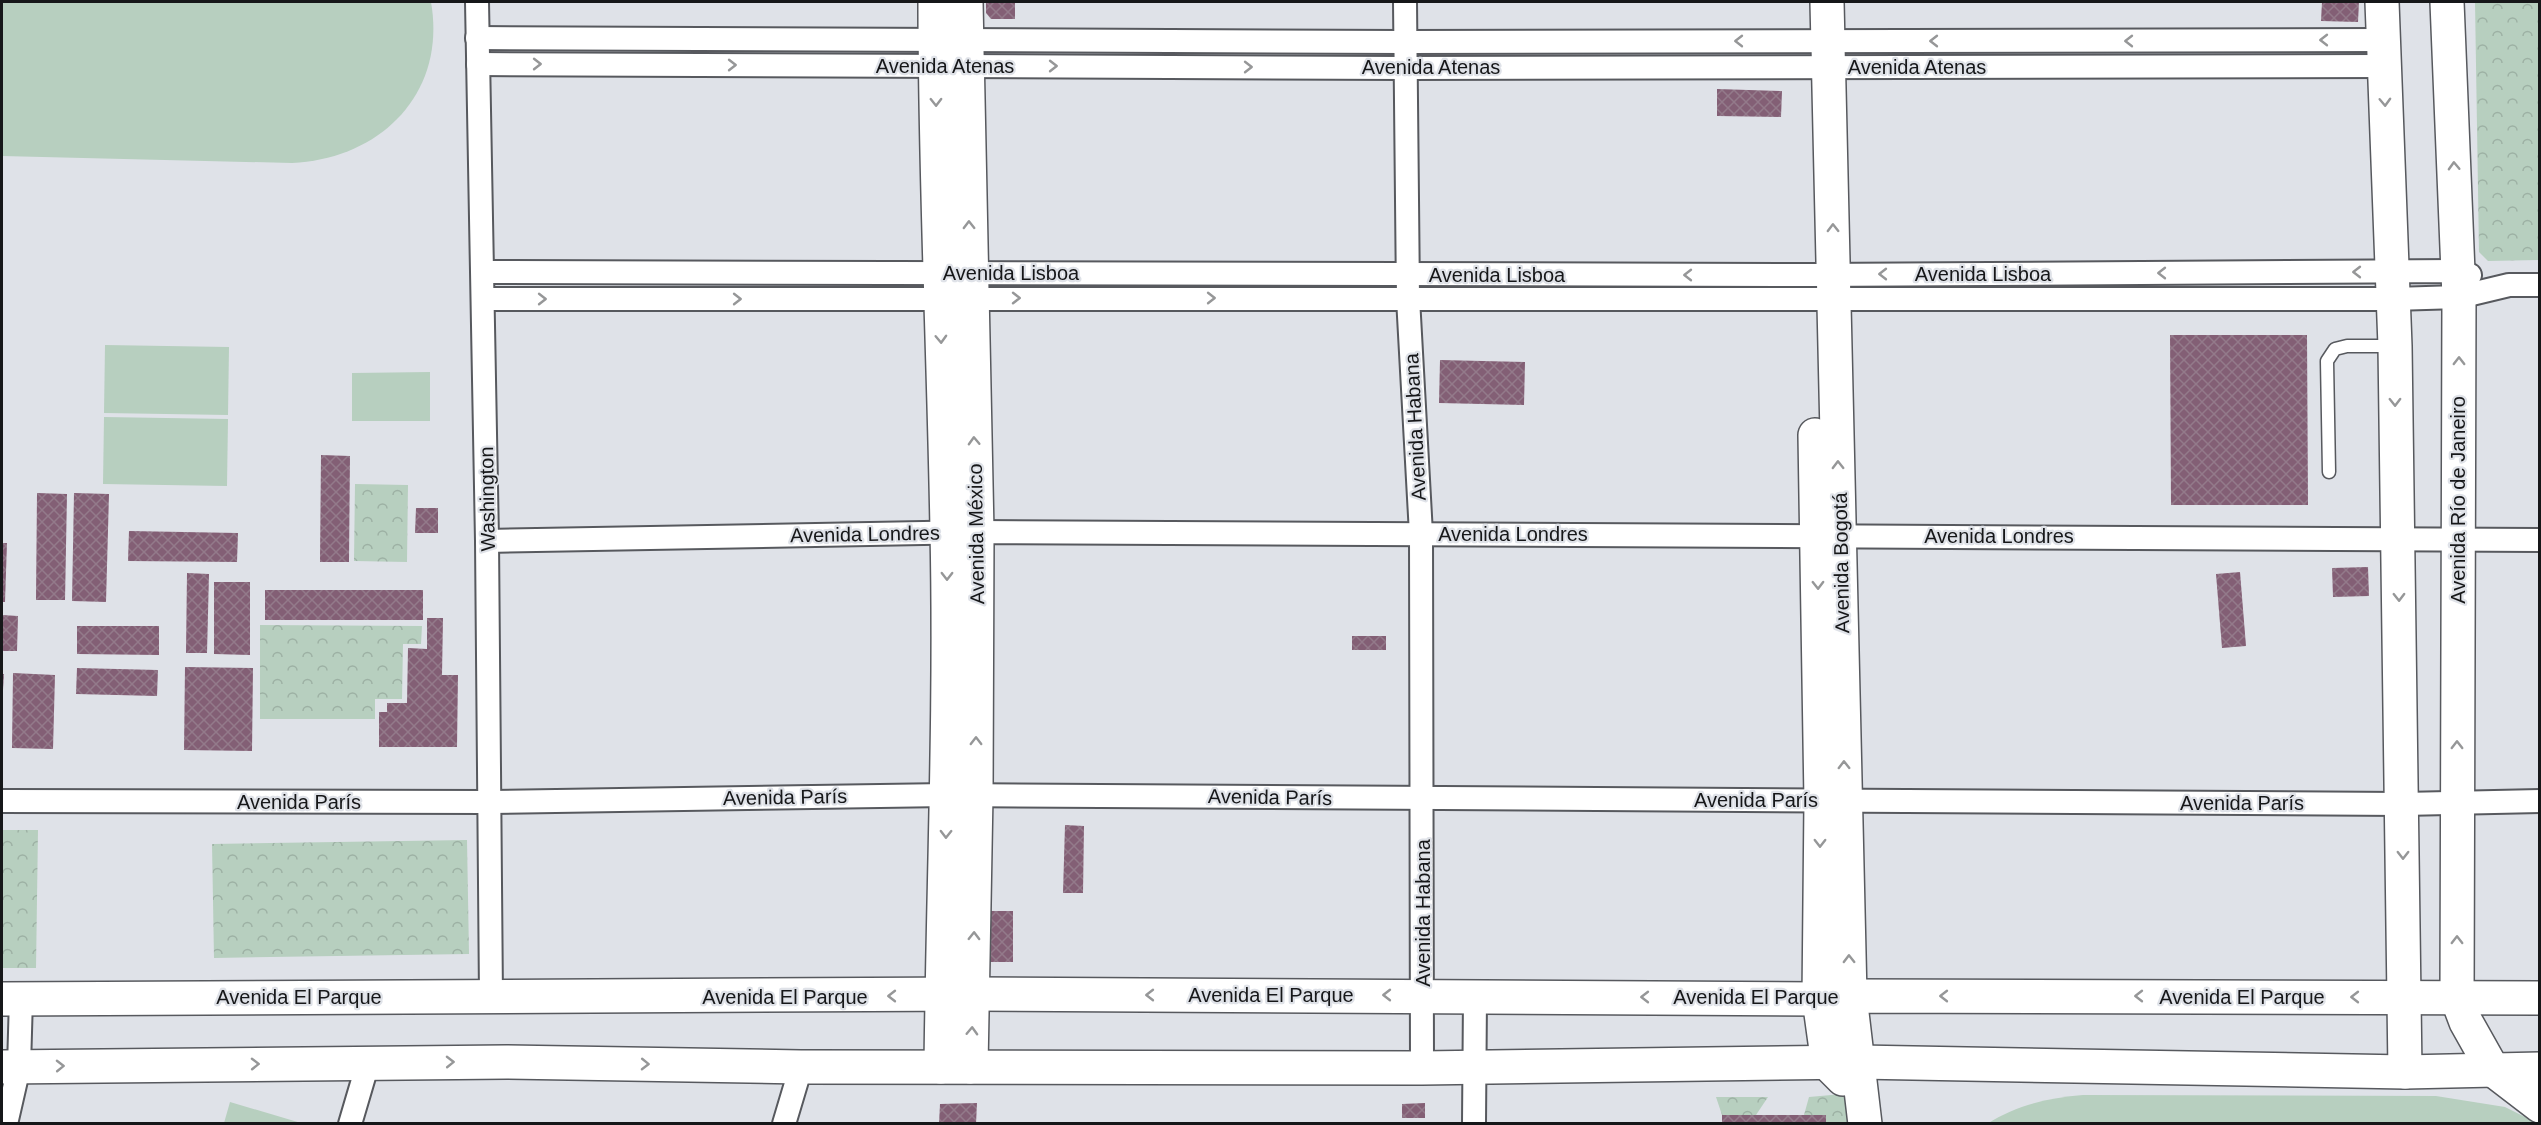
<svg xmlns="http://www.w3.org/2000/svg" width="2541" height="1125" font-family="Helvetica,sans-serif">
<style>
.park{fill:url(#park-crowns)}
.garden{fill:#b7cfbf}
.building{fill:url(#building-cross-hatch)}
.lines{fill:none;stroke-linecap:round;stroke-linejoin:round}
.lane-casing{stroke:#57595e;stroke-width:15}
.street-casing{stroke:#57595e;stroke-width:26}
.secondary-casing{stroke:#57595e;stroke-width:36}
.lane{stroke:#fff;stroke-width:12}
.street{stroke:#fff;stroke-width:22}
.secondary{stroke:#fff;stroke-width:33}
.oneway{stroke:#969798}
.labels{text-anchor:middle;stroke-width:4.5;stroke-linejoin:round;paint-order:stroke}
.street-label{font-size:20px;fill:#161719;stroke:#dfe2e8}
</style>
<defs>
<pattern id="park-crowns" width="20" height="18" patternUnits="userSpaceOnUse" patternTransform="scale(1.5)"><rect width="20" height="18" fill="#b7cfbf"/><path d="M2 6a3 3 0 1 1 6 0M12 15a3 3 0 1 1 6 0" fill="none" stroke="#9db1a4"/></pattern>
<pattern id="building-cross-hatch" width="8" height="8" patternUnits="userSpaceOnUse" patternTransform="scale(1.5)"><rect width="8" height="8" fill="#835f75"/><path d="M0 0l8 8M0 8l8-8" fill="none" stroke="#937a8a"/></pattern>
</defs>
<rect width="100%" height="100%" fill="#dfe2e8"/>
<!-- park -->
<g class="park">
<path d="M2475,2H2539V260L2488,261L2479,252Z"/>
<path d="M355,484L408,485L407,562L354,561Z"/>
<path d="M260,625L422,626L421,644H403L402,699H375V719H260Z"/>
<path d="M2,830H38L36,968H2Z"/>
<path d="M467,840L469,954L214,958L212,844Z"/>
<path d="M1854,1093L1853,1123H1826V1115H1804L1809,1097Z"/>
<path d="M1716,1097H1768L1756,1115H1722Z"/>
</g>
<!-- garden -->
<g class="garden">
<path d="M2,2H431C447,94 380,159 292,163L2,156Z"/>
<path d="M105,345L229,347L228,415L104,413Z"/>
<path d="M430,372V421H352V373Z"/>
<path d="M104,417L228,419L227,486L103,484Z"/>
<path d="M2083,1095L2436,1096L2505,1107L2539,1124H1987C2016,1105 2048,1098 2083,1095Z"/>
<path d="M230,1102L301,1123H224Z"/>
</g>
<!-- building -->
<g class="building">
<path d="M986,2H1015V19H991L986,13Z"/>
<path d="M2322,2H2359L2358,22L2321,21Z"/>
<path d="M1717,89L1782,91L1781,117L1717,116Z"/>
<path d="M2170,335H2307L2308,505H2171Z"/>
<path d="M1440,360L1525,362L1524,405L1439,403Z"/>
<path d="M321,455L350,456L349,562H320Z"/>
<path d="M37,493L67,494L65,600H36Z"/>
<path d="M74,493L109,494L106,602L72,601Z"/>
<path d="M416,508H438V533H415Z"/>
<path d="M129,531L238,533L237,562L128,561Z"/>
<path d="M2,543H7L5,602H2Z"/>
<path d="M2368,567L2369,596L2333,597L2332,568Z"/>
<path d="M2240,572L2246,646L2222,648L2216,574Z"/>
<path d="M187,573L209,574L207,653H186Z"/>
<path d="M214,582H250V655L214,654Z"/>
<rect x="265" y="590" width="158" height="30"/>
<path d="M2,615L18,616L17,651H2Z"/>
<path d="M427,618H443L442,675H458L457,747H379V712H387V703H407L408,648L427,649Z"/>
<path d="M77,626H159V655L77,654Z"/>
<rect x="1352" y="636" width="34" height="14"/>
<path d="M185,667L253,668L252,751L184,750Z"/>
<path d="M77,668L158,670L157,696L76,694Z"/>
<path d="M13,673L55,675L53,749L12,748Z"/>
<path d="M2,674H4L3,690H2Z"/>
<path d="M1065,825L1084,826L1083,893H1063Z"/>
<path d="M982,911H1013V962H986Z"/>
<path d="M977,1103L976,1124H939L940,1104Z"/>
<path d="M1425,1103V1118H1402V1104Z"/>
<rect x="1722" y="1115" width="104" height="9"/>
</g>
<g class="lines">
<defs>
<path id="lane" d="M2329,472L2327,361L2335,349L2347,346H2393"/>
<g id="street">
<path d="M477,2L487,541L491,997"/>
<path d="M1405,2L1408,298L1421,534L1422,1068"/>
<path d="M477,38L1404,42L2382,40"/>
<path d="M478,64L1404,68L2384,66"/>
<path d="M483,272L1812,275L2458,271L2470,275"/>
<path d="M484,299H2393L2459,297L2509,285H2540"/>
<path d="M487,541L977,532L2540,540"/>
<path d="M2,801L490,802L947,795L2403,804L2540,801"/>
<path d="M6,1124L19,1067L21,998"/>
<path d="M350,1124L368,1063"/>
<path d="M784,1124L801,1067"/>
<path d="M1474,1124L1475,997"/>
</g>
<g id="secondary">
<path d="M935,2C935,178 944,355 947,531C951,710 943,888 941,1067"/>
<path d="M966,2L977,532L976,795L971,1067"/>
<path d="M1827,2L1850,996L1865,1124"/>
<path d="M2382,2L2395,346L2405,1072"/>
<path d="M2447,2L2459,297L2457,998L2466,1022L2493,1070L2540,1106"/>
<path d="M1815,435L1821,801L1819,999L1828,1064L1843,1079"/>
<path d="M2,999L974,994L1819,999L1850,996L2540,998"/>
<path d="M2,1067L507,1062L801,1067L1422,1068L1859,1062L2405,1072L2540,1069"/>
</g>
</defs>
<!-- lane casing -->
<use href="#lane" class="lane-casing"/>
<!-- street casing -->
<use href="#street" class="street-casing"/>
<!-- secondary casing -->
<use href="#secondary" class="secondary-casing"/>
<!-- lane -->
<use href="#lane" class="lane"/>
<!-- street -->
<use href="#street" class="street"/>
<!-- secondary -->
<use href="#secondary" class="secondary"/>
</g>
<!-- one-way arrows -->
<defs><path id="oneway-chevron" d="M-2-3.5L2.5 0L-2 3.5" fill="none" stroke-width="1.6" stroke-linecap="round" stroke-linejoin="round" transform="scale(1.5)"/></defs>
<g class="oneway">
<use href="#oneway-chevron" transform="translate(2324 40) rotate(180)"/>
<use href="#oneway-chevron" transform="translate(1739 41) rotate(180)"/>
<use href="#oneway-chevron" transform="translate(1934 41) rotate(180)"/>
<use href="#oneway-chevron" transform="translate(2129 41) rotate(180)"/>
<use href="#oneway-chevron" transform="translate(537 64)"/>
<use href="#oneway-chevron" transform="translate(732 65)"/>
<use href="#oneway-chevron" transform="translate(1053 66)"/>
<use href="#oneway-chevron" transform="translate(1248 67)"/>
<use href="#oneway-chevron" transform="translate(936 102) rotate(89)"/>
<use href="#oneway-chevron" transform="translate(2385 102) rotate(88)"/>
<use href="#oneway-chevron" transform="translate(2454 166) rotate(-92)"/>
<use href="#oneway-chevron" transform="translate(969 225) rotate(-91)"/>
<use href="#oneway-chevron" transform="translate(1833 228) rotate(-91)"/>
<use href="#oneway-chevron" transform="translate(2357 272) rotate(180)"/>
<use href="#oneway-chevron" transform="translate(2162 273) rotate(180)"/>
<use href="#oneway-chevron" transform="translate(1883 274) rotate(180)"/>
<use href="#oneway-chevron" transform="translate(1688 275) rotate(-180)"/>
<use href="#oneway-chevron" transform="translate(1016 298)"/>
<use href="#oneway-chevron" transform="translate(1211 298)"/>
<use href="#oneway-chevron" transform="translate(542 299)"/>
<use href="#oneway-chevron" transform="translate(737 299)"/>
<use href="#oneway-chevron" transform="translate(941 339) rotate(88)"/>
<use href="#oneway-chevron" transform="translate(2459 361) rotate(-90)"/>
<use href="#oneway-chevron" transform="translate(2395 402) rotate(89)"/>
<use href="#oneway-chevron" transform="translate(974 441) rotate(-92)"/>
<use href="#oneway-chevron" transform="translate(1838 465) rotate(-91)"/>
<use href="#oneway-chevron" transform="translate(947 576) rotate(90)"/>
<use href="#oneway-chevron" transform="translate(1818 585) rotate(89)"/>
<use href="#oneway-chevron" transform="translate(2399 597) rotate(89)"/>
<use href="#oneway-chevron" transform="translate(976 741) rotate(-90)"/>
<use href="#oneway-chevron" transform="translate(2457 745) rotate(-90)"/>
<use href="#oneway-chevron" transform="translate(1844 765) rotate(-91)"/>
<use href="#oneway-chevron" transform="translate(946 834) rotate(91)"/>
<use href="#oneway-chevron" transform="translate(1820 843) rotate(90)"/>
<use href="#oneway-chevron" transform="translate(2403 855) rotate(90)"/>
<use href="#oneway-chevron" transform="translate(974 936) rotate(-89)"/>
<use href="#oneway-chevron" transform="translate(2457 940) rotate(-90)"/>
<use href="#oneway-chevron" transform="translate(1849 959) rotate(-91)"/>
<use href="#oneway-chevron" transform="translate(1150 995) rotate(-180)"/>
<use href="#oneway-chevron" transform="translate(1387 995) rotate(-180)"/>
<use href="#oneway-chevron" transform="translate(892 996) rotate(180)"/>
<use href="#oneway-chevron" transform="translate(1944 996) rotate(-180)"/>
<use href="#oneway-chevron" transform="translate(2139 996) rotate(-180)"/>
<use href="#oneway-chevron" transform="translate(1645 997) rotate(-180)"/>
<use href="#oneway-chevron" transform="translate(2355 997) rotate(-180)"/>
<use href="#oneway-chevron" transform="translate(972 1031) rotate(-88)"/>
<use href="#oneway-chevron" transform="translate(450 1062) rotate(-1)"/>
<use href="#oneway-chevron" transform="translate(255 1064) rotate(-1)"/>
<use href="#oneway-chevron" transform="translate(645 1064) rotate(1)"/>
<use href="#oneway-chevron" transform="translate(60 1066) rotate(-1)"/>
</g>
<g class="labels">
<!-- street labels -->
<g class="street-label">
<text x="945" y="73">Avenida Atenas</text>
<text x="1431" y="74">Avenida Atenas</text>
<text x="1917" y="74">Avenida Atenas</text>
<text x="1011" y="280">Avenida Lisboa</text>
<text x="1983" y="281">Avenida Lisboa</text>
<text x="1497" y="282">Avenida Lisboa</text>
<text transform="translate(1415 427) rotate(-93)" y="7">Avenida Habana</text>
<text transform="translate(487 499) rotate(-91)" y="7">Washington</text>
<text transform="translate(2458 500) rotate(-90)" y="7">Avenida Río de Janeiro</text>
<text transform="translate(865 534) rotate(-1)" y="7">Avenida Londres</text>
<text transform="translate(976 534) rotate(-91)" y="7">Avenida México</text>
<text x="1513" y="541">Avenida Londres</text>
<text x="1999" y="543">Avenida Londres</text>
<text transform="translate(1841 563) rotate(-91)" y="7">Avenida Bogotá</text>
<text transform="translate(785 797) rotate(-1)" y="7">Avenida París</text>
<text transform="translate(1270 797) rotate(1)" y="7">Avenida París</text>
<text x="1756" y="807">Avenida París</text>
<text x="299" y="809">Avenida París</text>
<text x="2242" y="810">Avenida París</text>
<text transform="translate(1423 913) rotate(-90)" y="7">Avenida Habana</text>
<text x="1271" y="1002">Avenida El Parque</text>
<text x="299" y="1004">Avenida El Parque</text>
<text x="785" y="1004">Avenida El Parque</text>
<text x="1756" y="1004">Avenida El Parque</text>
<text x="2242" y="1004">Avenida El Parque</text>
</g>
</g>
<!-- border -->
<rect width="2541" height="1125" fill="none" stroke="#161719" stroke-width="6"/>
</svg>
